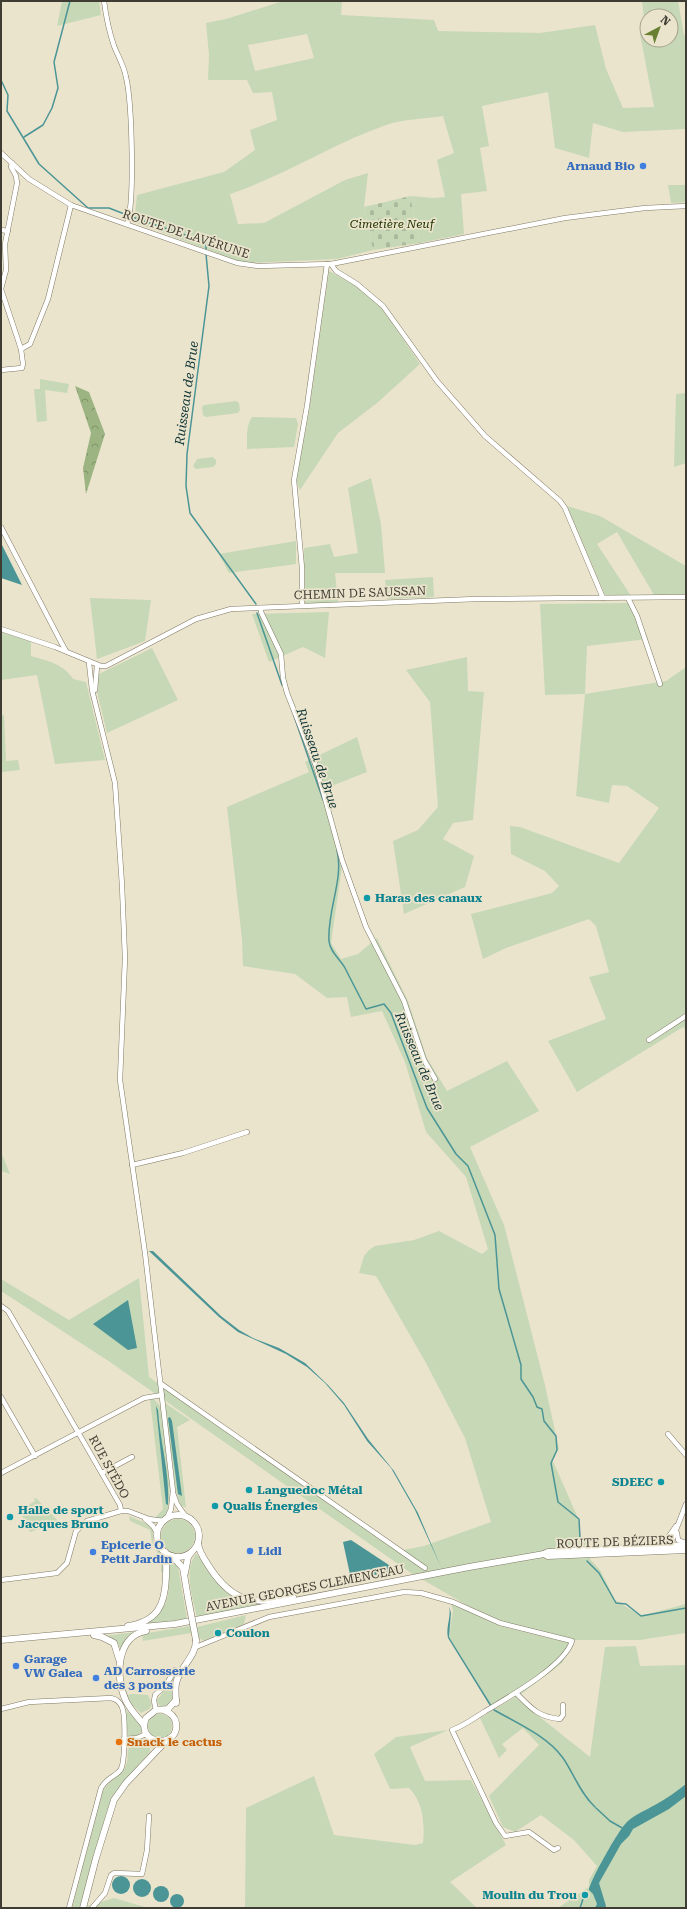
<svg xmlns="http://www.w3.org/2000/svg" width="687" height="1909" font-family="'Roboto Serif',serif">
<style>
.green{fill:#c6d8b6;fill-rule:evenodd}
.forest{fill:url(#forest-crowns)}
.cemetery{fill:url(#cemetery-stones)}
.water{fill:#4b9596}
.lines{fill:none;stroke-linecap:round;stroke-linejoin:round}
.stream{stroke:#4b9596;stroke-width:1.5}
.minor-casing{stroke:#807965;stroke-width:5.5}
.major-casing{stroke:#807965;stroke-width:7}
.minor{stroke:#fff;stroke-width:4.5}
.major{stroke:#fff;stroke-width:6}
.major-bridge-casing{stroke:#807965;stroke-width:7;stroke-linecap:butt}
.major-bridge{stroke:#fff;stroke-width:6}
.shop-dot{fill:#3f7fe0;stroke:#ebe4cd;stroke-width:1.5}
.culture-dot{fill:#0f9aa8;stroke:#ebe4cd;stroke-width:1.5}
.food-dot{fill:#e8710a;stroke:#ebe4cd;stroke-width:1.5}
.labels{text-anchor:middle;stroke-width:3.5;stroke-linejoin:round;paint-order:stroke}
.shop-label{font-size:12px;font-weight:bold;fill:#366cbe;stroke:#ebe4cd;text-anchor:start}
.park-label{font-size:12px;font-style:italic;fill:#213600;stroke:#ebe4cd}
.street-label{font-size:12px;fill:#3f3c33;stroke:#ebe4cd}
.culture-label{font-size:12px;font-weight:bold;fill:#0d838f;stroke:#ebe4cd;text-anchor:start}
.food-label{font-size:12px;font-weight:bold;fill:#c56008;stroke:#ebe4cd;text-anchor:start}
.water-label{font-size:13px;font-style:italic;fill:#0c3233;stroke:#ebe4cd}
</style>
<defs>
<pattern id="forest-crowns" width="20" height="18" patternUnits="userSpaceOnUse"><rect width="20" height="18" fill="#9bb482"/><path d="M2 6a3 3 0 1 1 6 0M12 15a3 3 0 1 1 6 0" fill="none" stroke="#80946b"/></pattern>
<pattern id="cemetery-stones" width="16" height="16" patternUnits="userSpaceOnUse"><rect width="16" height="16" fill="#c6d8b6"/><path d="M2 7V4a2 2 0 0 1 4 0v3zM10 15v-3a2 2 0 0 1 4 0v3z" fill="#abba9d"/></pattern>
</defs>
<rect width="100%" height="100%" fill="#ebe4cd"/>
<!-- green -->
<g class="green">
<path d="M62,1H99L101,15L57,26Z"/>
<path d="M283,1H342L341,15L434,20L438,31L540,33L595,25L606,69L623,108L654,107L640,34L644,18L642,1H678L684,35H686V129L623,132L593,123L589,158L555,148L548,92L482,106L489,146L480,148L487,191L461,194L464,234L420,243L410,196L434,198L445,197L437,160L454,153L443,116C426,119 402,119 386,125C332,144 284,176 230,194L238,224L264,223L345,180L368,173L364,207L373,250L337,259L251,263L238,261L134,222L137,195L224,172L255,150L250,130L277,120L272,92L253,93L247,80H208L209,55L206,23L226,19ZM647,16H671V40H647ZM307,34L314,58L255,71L248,45Z"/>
<path d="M668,185H686V202L671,203Z"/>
<path d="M329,271L356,286L382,308L420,364L377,403L338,433L300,490L296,480L309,412Z"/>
<path d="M40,379L69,384L67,393L45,390L47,421L37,422L34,389H40Z"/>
<path d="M686,393V463L674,467L676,394Z"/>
<path d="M236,401L239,403L240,410L238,413L206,417L203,415L202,407L204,405Z"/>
<path d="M252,417L296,418L298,424L294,447L247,449C247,439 246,425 252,417Z"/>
<path d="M213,457L216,460V464L213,467L196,469L193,466L197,459Z"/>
<path d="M371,478L381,524L385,573H335L338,602L305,604L304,548L330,544L334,557L358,553L348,488Z"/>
<path d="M567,506L600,516L686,566V594L654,595L617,532L597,544L631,596L605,595Z"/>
<path d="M296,541V564L229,573L219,554Z"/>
<path d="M433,577L434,597L387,599L385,580Z"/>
<path d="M90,598L151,600L145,641L97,659Z"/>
<path d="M633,603L648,639L587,646L585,694L666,681L686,667V1030L683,1027L577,1092L548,1041L606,1019L589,977L609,972L596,926L589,919L506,948L483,959L471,914L552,893L559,886L545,871L511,854L510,826L520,827L619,863L659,808L627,786L612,785L609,803L576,796L585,694L545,695L540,604Z"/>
<path d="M329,612L325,658L303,647L269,662L252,614Z"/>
<path d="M1,632L31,641V656C48,661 64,664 73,679L86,682L105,760L55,764L37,675L1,680Z"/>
<path d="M152,648L178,700L107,733L97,692L99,674Z"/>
<path d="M467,657L468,691L484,692L473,820L453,823L443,839L474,856L465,887L404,914L393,841L418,830L438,807L430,702L406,670Z"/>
<path d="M4,715L6,761L18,760L20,770L2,772L1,716Z"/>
<path d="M357,737L367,772L319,791L330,822L342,867L331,943L341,959L358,954L377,938L408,1001L427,1058L447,1091L507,1061L539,1111L470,1147L504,1225L545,1385L559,1449L552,1459L578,1518L581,1539L586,1543L590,1559L600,1570L615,1600L641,1616L686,1604V1664L685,1633L640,1640H575L510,1624L477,1611L411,1573L110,1362L1,1291V1279L69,1320L139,1278L149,1377L398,1551L424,1546L491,1522L465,1438L426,1363L376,1276L359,1273L364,1256L369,1250L375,1246L414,1240L439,1231L482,1254L488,1249L466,1177L426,1132L405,1062L382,1011L351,1017L347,997L327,998L295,974L243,966L242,939L227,807L309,772L305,762Z"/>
<path d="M1,1152L10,1174L1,1171Z"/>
<path d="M154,1399L161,1407C164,1434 175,1493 166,1516L160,1519L155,1518L163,1509L150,1400Z"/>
<path d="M165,1403L190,1420L177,1427L186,1507L181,1506L176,1492Z"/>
<path d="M36,1498L60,1523L30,1532L18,1507L21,1505L24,1508L35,1501L34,1499Z"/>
<path d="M129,1516L145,1523L153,1530V1541L164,1560L163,1572H161V1559L152,1543L150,1530L130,1521Z"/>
<circle cx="178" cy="1536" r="17"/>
<path d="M196,1554C202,1558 205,1565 209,1571C222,1591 237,1601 260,1604V1606L197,1618C193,1597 183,1572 196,1554Z"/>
<path d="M169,1561L174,1562L178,1567L187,1619L141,1625C174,1609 168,1593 169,1561Z"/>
<path d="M451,1603L500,1626L573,1644L562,1663L516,1698L590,1757L605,1647L636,1646L640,1666L686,1665V1908H558L589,1887V1880L597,1866L574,1840L541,1815L515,1832L503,1827L489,1796L539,1745L523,1728L502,1744L507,1750L499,1758L480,1718L515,1697L509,1695L492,1706L449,1638L453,1610Z"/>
<path d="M246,1615L244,1624L204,1641L199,1638L197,1627Z"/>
<path d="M190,1626L191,1633L143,1641L142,1634Z"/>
<path d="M135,1632L125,1640L122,1648H120L117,1642L104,1636Z"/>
<path d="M173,1679V1699L171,1703L162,1707L158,1704L157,1700Z"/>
<path d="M132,1694L148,1695L152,1705L149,1709L141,1713L130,1703L127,1695Z"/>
<path d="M125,1709L141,1725L142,1730L139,1735L128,1736Z"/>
<circle cx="160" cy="1726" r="12"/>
<path d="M448,1730L410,1747L425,1781L471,1780L506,1845L450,1882L477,1908H245L246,1808L314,1776L334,1835L415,1845L423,1843C425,1825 423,1801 409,1788L390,1789L374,1754L396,1737Z"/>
<path d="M137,1742H146L150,1745V1752C133,1771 118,1788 107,1810L80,1908H72L103,1790C110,1780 121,1776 126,1765C129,1758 126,1751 131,1743Z"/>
<path d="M114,1898L148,1908H82Z"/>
</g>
<!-- forest -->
<path class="forest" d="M75,386L89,392L105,434L86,494L83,468L91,433Z"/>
<!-- cemetery -->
<path class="cemetery" d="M410,196L420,243L373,250L364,207Z"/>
<!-- water -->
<g class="water">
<path d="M1,543L22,585L1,578Z"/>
<path d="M149,1251H153L221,1316L239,1330L253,1338L279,1348L305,1363L328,1385L344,1403L368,1439L394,1471L418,1513L441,1567L415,1510L391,1468L367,1441L344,1405L325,1383L307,1367L286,1354L238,1332L219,1317Z"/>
<path d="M128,1300L137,1348L128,1350L93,1324Z"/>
<path d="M156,1406L158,1410C160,1442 170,1473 168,1505L166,1504Z"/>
<path d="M170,1417L172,1421L182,1496L178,1494L168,1418Z"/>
<path d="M351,1540L398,1571L351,1579L343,1542Z"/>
<path d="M448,1602L451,1613L449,1637L492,1706H490L448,1638C445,1626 453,1615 448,1602Z"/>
<path d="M686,1784V1796L669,1809L633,1829L629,1836L621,1844L599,1883L606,1906L605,1908H595L597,1904L593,1894L589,1890C590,1881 620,1827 628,1821C636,1814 646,1810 655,1805C666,1799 676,1792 686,1784Z"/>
<circle cx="121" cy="1885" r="9"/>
<circle cx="142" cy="1888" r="9"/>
<circle cx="161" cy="1894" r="8"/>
<circle cx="177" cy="1901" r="7"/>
</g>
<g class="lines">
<!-- stream -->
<g class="stream">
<path d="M1,80L8,95L7,111L39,164L88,208H109L127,215"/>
<path d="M24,137L43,125L52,108L58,88L54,62L70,1"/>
<path d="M132,217L206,242V250"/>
<path d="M206,254L209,286L187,454L186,486L190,513L256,604"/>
<path d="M257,613L282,685"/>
<path d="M294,716L323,800"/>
<path d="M337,850C344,880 327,910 329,941C330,952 340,959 345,968C352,982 359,995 366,1009L384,1004L391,1013L427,1108L456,1154L468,1166L495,1235L499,1289L521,1365V1379L533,1397L537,1407L542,1409L544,1421L556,1436L557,1450L551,1463L558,1502L579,1519L580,1538L587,1543"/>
<path d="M587,1561L599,1573L616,1603L626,1604L641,1616L686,1608"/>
<path d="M494,1710C517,1723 547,1736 563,1758C574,1774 580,1793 595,1807"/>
<path d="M596,1808L610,1821L624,1829"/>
<path d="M580,1908L583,1899"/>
</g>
<defs>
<g id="minor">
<path d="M104,1C106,17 109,31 114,46C118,56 124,66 126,77C132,102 135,203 127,224"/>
<path d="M1,153L29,179L71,205L237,263L258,266L331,264L565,218L645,208L686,206"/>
<path d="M1,230L8,231"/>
<path d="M331,264L336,271L357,284L383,306L437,381L485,436L560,501L565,508L603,598"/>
<path d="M21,349L30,344L48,299L71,205"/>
<path d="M1,370L22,368L23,364L21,349L1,289L6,270L5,244L17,183L16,176L11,167L12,163"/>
<path d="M1,527L61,642L66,651"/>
<path d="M628,598L637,616L660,684"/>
<path d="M302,605V568L294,480L307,406L327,264"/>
<path d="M261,608V612L281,654L283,678L287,693L316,766L342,860L366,927L404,1001L424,1060L435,1079"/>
<path d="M1,629L55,647L101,666H106L196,619L231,609L476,599L686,597"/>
<path d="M89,663L92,690L115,783L122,885L125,958L120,1080L145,1253L173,1491L171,1509L167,1518"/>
<path d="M95,690L97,666"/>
<path d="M649,1040L686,1016"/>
<path d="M132,1165L183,1153L247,1132"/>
<path d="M1,1306L8,1311L29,1347L120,1505L121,1511"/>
<path d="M160,1383L425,1568"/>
<path d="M1,1397L35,1456"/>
<path d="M668,1434L686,1455"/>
<path d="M1,1473L144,1398L162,1395"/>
<path d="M102,1473L132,1457"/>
<path d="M173,1493L177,1504L186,1517"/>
<path d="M145,1519L153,1526L157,1533"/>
<path d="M677,1533L678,1540L686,1543"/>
<path d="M658,1546L667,1539L676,1526"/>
<path d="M669,1548L686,1504"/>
<path d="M1,1580L57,1573L67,1563L76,1531L87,1521L121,1511H128L149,1519L164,1521"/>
<path d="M196,1647L269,1617L404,1592L421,1593L453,1602L500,1623L572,1641C565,1666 507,1698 484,1712C474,1718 464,1726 452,1730L496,1823L505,1836L529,1832L554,1850L558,1848"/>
<path d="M516,1693C531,1708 538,1717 560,1719L563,1715V1705"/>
<path d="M1,1709L29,1702L111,1698C116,1699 120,1702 122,1707C126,1716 125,1761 121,1769C116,1777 107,1777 101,1788L69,1908"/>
<path d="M156,1710L154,1701L155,1695L166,1685L175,1670"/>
<path d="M124,1739L137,1738L146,1734"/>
<path d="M92,1908L105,1893L111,1875L114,1873L142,1874L147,1850L149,1816"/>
</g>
<g id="major">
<circle cx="178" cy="1536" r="21"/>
<path d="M198,1543C199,1553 205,1560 210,1568C233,1603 254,1605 293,1597"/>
<path d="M544,1554L548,1556L686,1550"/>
<path d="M172,1556L183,1568L188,1598"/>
<path d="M185,1573L188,1557L191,1553"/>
<path d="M128,1626C158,1621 165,1605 166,1577C166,1569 167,1560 165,1552"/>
<path d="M94,1635L102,1637L114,1643L119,1659"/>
<path d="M1,1640L175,1624L469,1567L544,1554L548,1552L686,1545"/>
<path d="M176,1703C176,1695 174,1687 177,1680C182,1665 196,1656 196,1640"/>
<path d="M163,1710C169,1712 175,1716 176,1723C180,1749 135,1746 146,1718L156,1710L168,1709L176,1700"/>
<path d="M144,1725C138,1717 131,1711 126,1701C115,1678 116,1636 146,1631"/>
<path d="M83,1908L96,1858L114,1800L126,1783L166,1741"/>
</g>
</defs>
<!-- minor casing -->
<use href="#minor" class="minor-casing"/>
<!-- major casing -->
<use href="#major" class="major-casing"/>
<!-- minor -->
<use href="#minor" class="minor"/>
<!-- major -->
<use href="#major" class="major"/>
<defs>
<path id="major-bridge" d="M188,1598L196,1640"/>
</defs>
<!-- major-bridge casing -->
<use href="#major-bridge" class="major-bridge-casing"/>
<!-- major-bridge -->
<use href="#major-bridge" class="major-bridge"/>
</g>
<!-- markers -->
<g class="shop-dot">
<circle cx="643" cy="166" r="4"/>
<circle cx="250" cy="1551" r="4"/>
<circle cx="93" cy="1552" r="4"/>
<circle cx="16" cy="1666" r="4"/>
<circle cx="96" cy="1678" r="4"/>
</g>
<g class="culture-dot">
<circle cx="367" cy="898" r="4"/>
<circle cx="661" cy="1482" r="4"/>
<circle cx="249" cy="1490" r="4"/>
<circle cx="215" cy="1506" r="4"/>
<circle cx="10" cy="1517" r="4"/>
<circle cx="218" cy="1633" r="4"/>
<circle cx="585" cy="1895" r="4"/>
</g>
<circle class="food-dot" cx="119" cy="1742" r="4"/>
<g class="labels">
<!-- shop labels -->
<g class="shop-label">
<text x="635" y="170" text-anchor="end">Arnaud Bio</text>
<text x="101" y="1549">Epicerie O<tspan x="101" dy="14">Petit Jardin</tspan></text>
<text x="258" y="1555">Lidl</text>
<text x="24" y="1663">Garage<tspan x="24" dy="14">VW Galea</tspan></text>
<text x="104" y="1675">AD Carrosserie<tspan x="104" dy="14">des 3 ponts</tspan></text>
</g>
<!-- park labels -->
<g class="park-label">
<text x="392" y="228">Cimetière Neuf</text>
</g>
<!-- street labels -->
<g class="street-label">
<text transform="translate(186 234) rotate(18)" y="4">ROUTE DE LAVÉRUNE</text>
<text transform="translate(360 593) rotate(-2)" y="4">CHEMIN DE SAUSSAN</text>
<text transform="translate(109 1467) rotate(61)" y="4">RUE STÉDO</text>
<text transform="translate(615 1542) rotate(-2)" y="4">ROUTE DE BÉZIERS</text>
<text transform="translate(305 1588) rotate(-11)" y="4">AVENUE GEORGES CLEMENCEAU</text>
</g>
<!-- culture labels -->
<g class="culture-label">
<text x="375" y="902">Haras des canaux</text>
<text x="653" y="1486" text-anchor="end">SDEEC</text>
<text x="257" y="1494">Languedoc Métal</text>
<text x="223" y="1510">Qualis Énergies</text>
<text x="18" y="1514">Halle de sport<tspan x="18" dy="14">Jacques Bruno</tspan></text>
<text x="226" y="1637">Coulon</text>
<text x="577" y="1899" text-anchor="end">Moulin du Trou</text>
</g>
<!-- food labels -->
<g class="food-label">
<text x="127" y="1746">Snack le cactus</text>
</g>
<!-- water labels -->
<g class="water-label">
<text transform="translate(186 393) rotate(-82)" y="5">Ruisseau de Brue</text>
<text transform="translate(318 758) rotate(71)" y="5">Ruisseau de Brue</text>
<text transform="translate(420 1061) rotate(67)" y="5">Ruisseau de Brue</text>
</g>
</g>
<!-- border -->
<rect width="687" height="1909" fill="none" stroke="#3f3c33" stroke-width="4"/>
<!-- north arrow -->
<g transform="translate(659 28) rotate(41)"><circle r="19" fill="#ebe4cd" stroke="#a6a18f"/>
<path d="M0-3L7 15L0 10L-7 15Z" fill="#698032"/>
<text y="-6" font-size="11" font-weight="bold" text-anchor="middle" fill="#3f3c33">N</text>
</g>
</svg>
